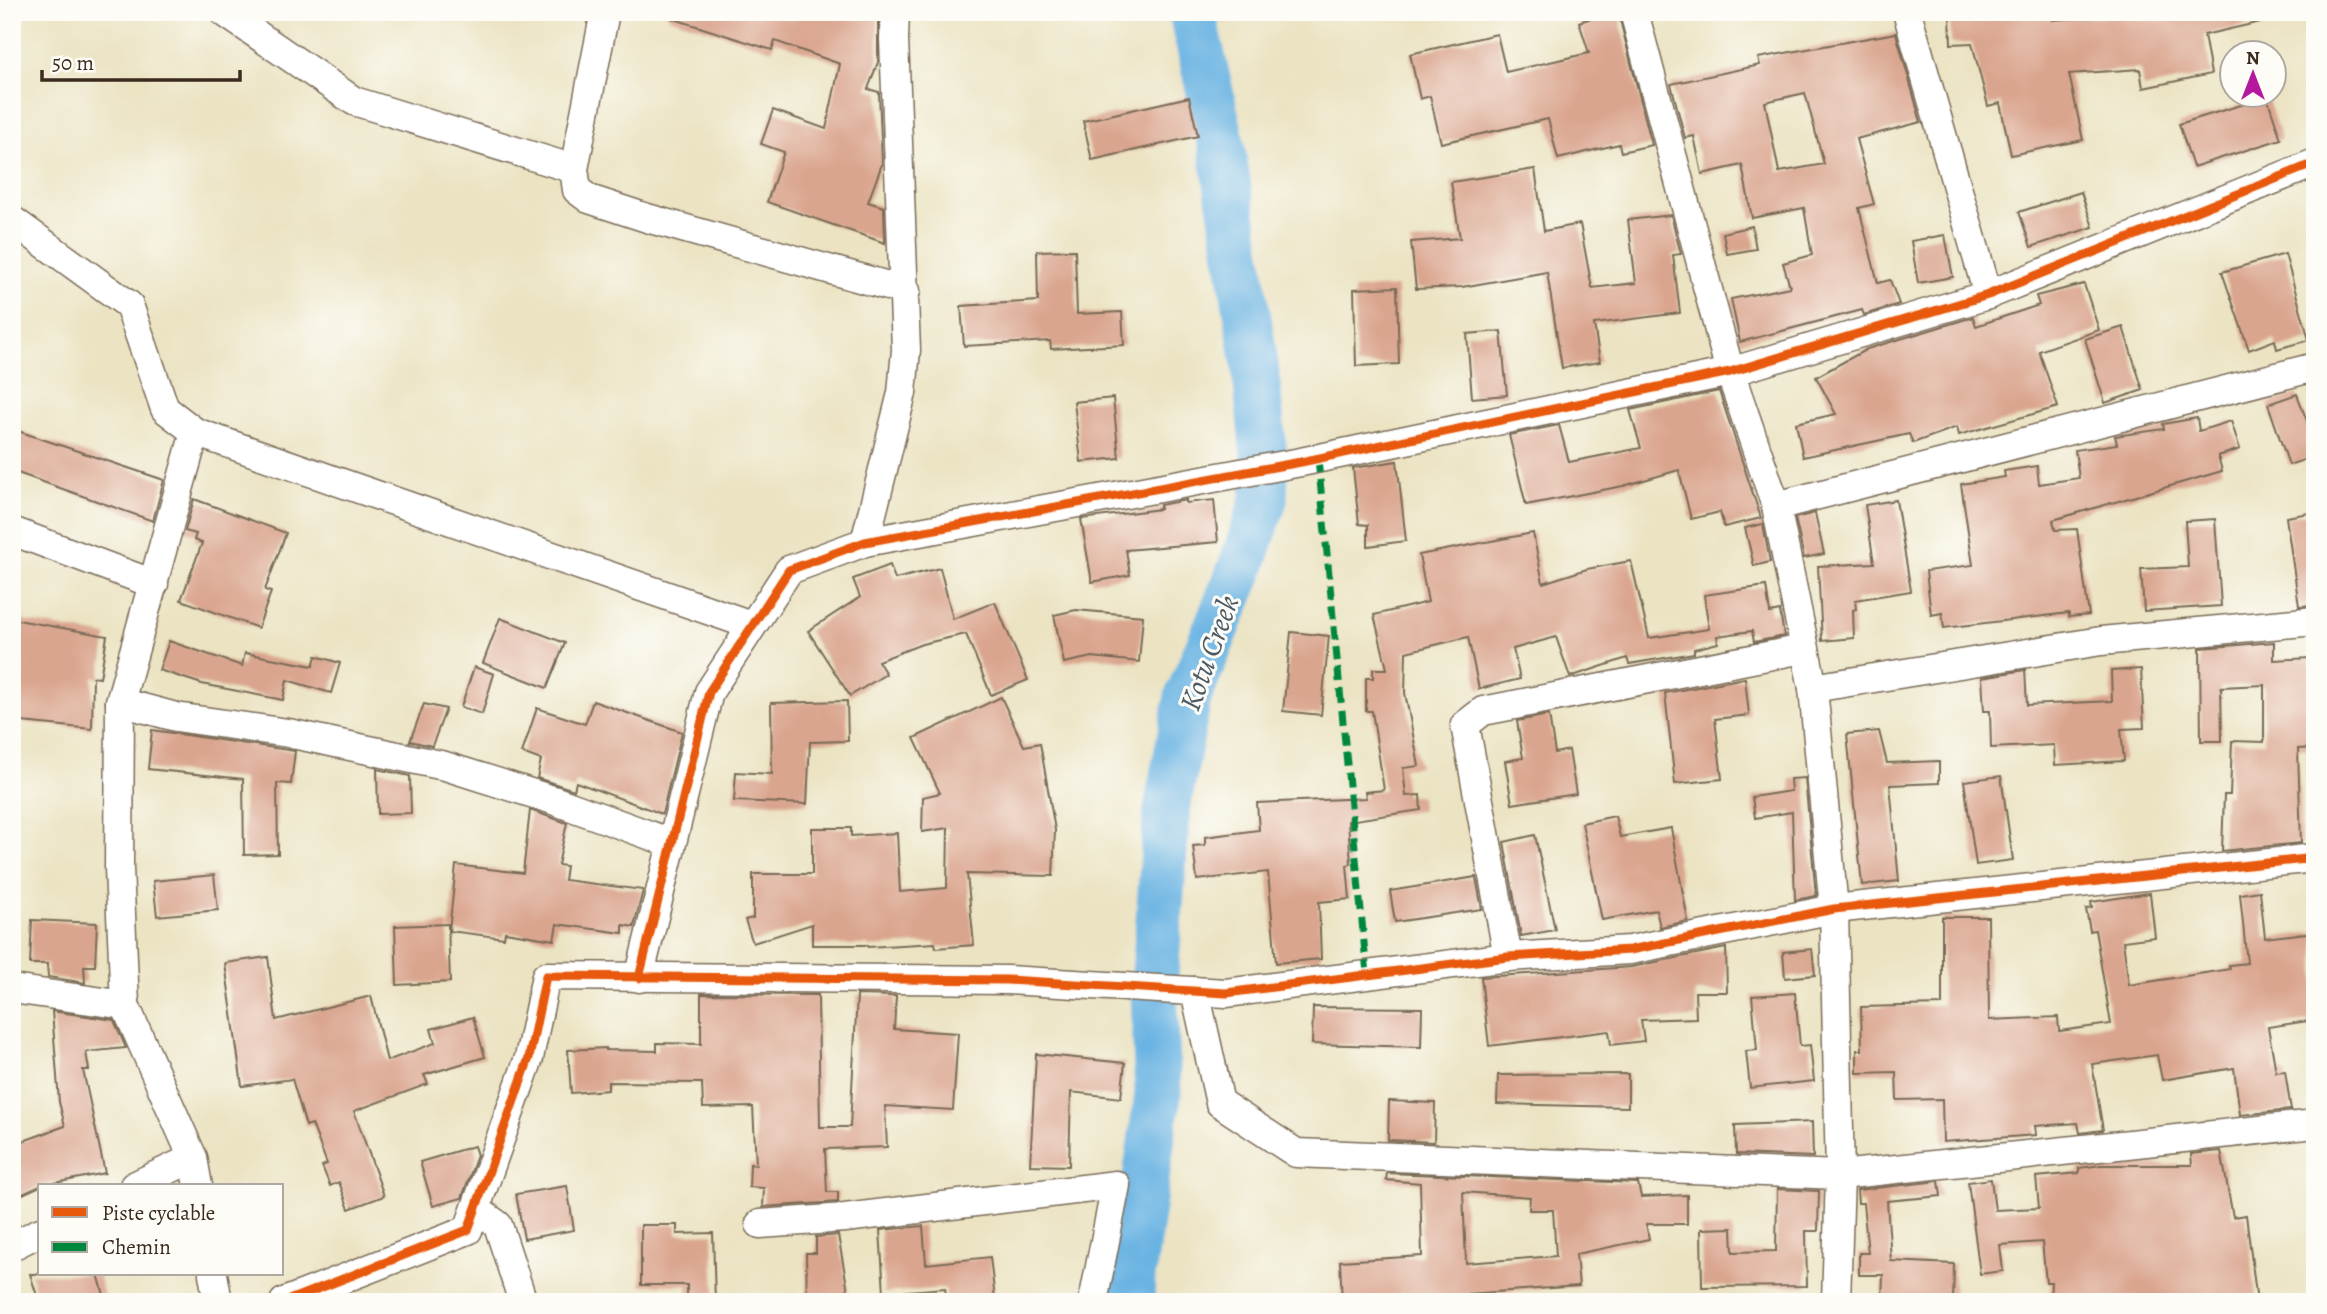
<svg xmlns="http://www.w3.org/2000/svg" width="2327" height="1314" font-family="Alegreya,serif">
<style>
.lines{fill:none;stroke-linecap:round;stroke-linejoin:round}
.river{stroke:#6bb4e3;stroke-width:47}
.building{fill:#daa58e;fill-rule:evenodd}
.minor-casing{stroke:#796b57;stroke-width:31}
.minor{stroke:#fff;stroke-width:28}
.quiet{stroke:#00873e;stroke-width:7;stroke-dasharray:14 7;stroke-linecap:butt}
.cycleway-casing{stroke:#fdfcf7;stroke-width:13}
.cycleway{stroke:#e8590c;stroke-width:9}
.labels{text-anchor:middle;stroke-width:6;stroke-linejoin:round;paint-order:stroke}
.water-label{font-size:30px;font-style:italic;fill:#4c5a63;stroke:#fdfcf7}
</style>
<rect width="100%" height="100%" fill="#fdfcf7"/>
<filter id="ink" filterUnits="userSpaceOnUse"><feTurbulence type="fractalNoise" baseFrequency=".0143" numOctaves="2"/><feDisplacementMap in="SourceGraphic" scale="14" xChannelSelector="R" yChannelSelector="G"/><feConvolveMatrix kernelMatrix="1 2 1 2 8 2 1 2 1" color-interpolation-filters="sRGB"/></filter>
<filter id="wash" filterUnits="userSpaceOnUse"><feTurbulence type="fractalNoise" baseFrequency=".00686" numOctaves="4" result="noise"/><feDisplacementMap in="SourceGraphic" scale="28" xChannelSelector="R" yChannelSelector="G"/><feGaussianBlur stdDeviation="1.57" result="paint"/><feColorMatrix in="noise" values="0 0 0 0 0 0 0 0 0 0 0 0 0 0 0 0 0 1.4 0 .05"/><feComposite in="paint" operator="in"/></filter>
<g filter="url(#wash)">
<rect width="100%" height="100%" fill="#ebe3c2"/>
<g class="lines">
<!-- river -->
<path class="river" d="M1131,1302L1132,1276L1158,1094L1154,990L1167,809L1188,697L1241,569L1264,499L1265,467L1255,364L1220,137L1192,12"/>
</g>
<g id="blocks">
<!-- building -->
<g class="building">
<path d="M669,12H878V62L868,89L879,92L882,164L868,202L884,207L885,243L767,202L784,152L761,144L773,110L826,129L840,64L775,41L772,50L668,17Z"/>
<path d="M1609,12H1618L1652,145L1621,152L1619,144L1558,159L1548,119L1441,143L1430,96L1420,99L1410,54L1497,34L1506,72L1589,53L1579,22Z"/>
<path d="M2053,12V20L2117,16V12H2264L2265,21L2204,35L2211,74L2143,88L2140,69L2069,74L2083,140L2011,155L2000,103L1988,106L1972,43L1951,44L1950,15Z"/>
<path d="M1896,33L1921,122L1856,139L1874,204L1859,208L1878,283L1890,280L1899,304L1864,315L1862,310L1740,342L1731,299L1790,287L1783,263L1812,255L1804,208L1752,218L1742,165L1702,174L1694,136L1685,138L1671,84L1760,65L1758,58ZM1805,93L1824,164L1779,172L1765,102Z"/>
<path d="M1189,97L1198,136L1092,160L1083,121Z"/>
<path d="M2267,97L2281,139L2193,167L2179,124Z"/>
<path d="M1535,169L1544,231L1580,224L1592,288L1636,283L1628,220L1671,215L1681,254L1673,255L1680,313L1594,324L1600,362L1562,368L1547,272L1462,287L1416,289L1411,242L1460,238L1451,182Z"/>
<path d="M2081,192L2093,227L2031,247L2019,212Z"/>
<path d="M1752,226L1756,249L1727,254L1723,233Z"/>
<path d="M1945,235L1953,277L1918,283L1911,241Z"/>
<path d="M1075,250L1077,314L1122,312L1124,345L1051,349L1050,341L964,346L961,306L1038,301L1037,251Z"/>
<path d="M2285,254L2309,340L2277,349L2275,340L2249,350L2222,272Z"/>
<path d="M2084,284L2099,330L2039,351L2058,407L1959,435L1957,427L1913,443L1909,434L1803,457L1796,423L1836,414L1816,377L1867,349L1973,317L1976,326L2039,305L2036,296Z"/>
<path d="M1397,287L1399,364L1356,366L1354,289Z"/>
<path d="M2123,327L2143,390L2105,403L2085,339Z"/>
<path d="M1501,331L1507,395L1472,398L1467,334Z"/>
<path d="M1719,391L1761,518L1724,527L1720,512L1691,519L1679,470L1623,486L1526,505L1509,435L1559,425L1569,462L1641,448L1630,410Z"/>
<path d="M2297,394L2315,443V456L2289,465L2268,404Z"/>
<path d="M1113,398L1119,458L1081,462L1074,402Z"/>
<path d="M2197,418L2199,431L2231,421L2240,449L2218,456L2222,471L2053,520L2055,530L2077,529L2089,615L2069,617V613L1944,628L1942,613L1931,615L1926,571L1973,565L1961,484L2005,477L2004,471L2037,466L2039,484L2079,478L2075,450L2117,444L2115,436L2164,429L2163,424Z"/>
<path d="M12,429L164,480L153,521L12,471Z"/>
<path d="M1397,461L1406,541L1368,546V525L1359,524L1353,468Z"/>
<path d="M194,499L286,533L265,590L271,592L258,628L181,600L202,543L194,540L196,534L185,531Z"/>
<path d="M1186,500V503L1214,500L1218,542L1126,550L1130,575L1092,582L1081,519L1160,509V505Z"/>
<path d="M1896,500L1911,591L1855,600L1856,609L1853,610L1854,638L1822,641L1818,566L1874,563L1865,505Z"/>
<path d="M2315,512V605L2299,606L2286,517Z"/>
<path d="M1815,513L1824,554L1804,558L1795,518Z"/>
<path d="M2215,519L2221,606L2144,611L2141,569L2188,567L2185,521Z"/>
<path d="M1763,524L1770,562L1754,566L1745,528Z"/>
<path d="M1533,533L1543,583L1587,569L1631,561L1649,638L1709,629L1704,595L1766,586L1770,613L1780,611L1784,636L1754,642L1752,631L1717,636L1718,643L1694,649V653L1629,664L1627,658L1570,677L1556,637L1513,649L1520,679L1479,689L1468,637L1406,652L1405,693L1419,766L1403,768L1406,796L1420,795L1421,810L1348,821L1351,864L1347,865L1350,899L1319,902L1321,959L1276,963L1268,872L1197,880L1193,846L1205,845V837L1259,830L1257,803L1366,798L1365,792L1384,790L1372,711H1366V678H1373V669H1387L1374,615L1428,602L1419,555Z"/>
<path d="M890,565L895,579L940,568L953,619L995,602L1028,680L991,695L966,634L922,644L878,661L886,674L850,696L808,631L860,597L853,579Z"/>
<path d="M1076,610L1143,616L1139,662L1092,657L1064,663L1054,615Z"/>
<path d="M500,618L565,643L547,688L483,663Z"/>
<path d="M12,619L107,636L100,678L93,677L92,729L12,721Z"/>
<path d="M1291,632L1329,636L1321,715L1283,711Z"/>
<path d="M169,641L242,666L245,653L313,666L316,656L340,663L331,693L287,680L283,700L202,684L159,670Z"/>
<path d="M2274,642V660L2311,658L2315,748L2298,749L2301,843L2222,851L2224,795H2230L2232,741L2264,742V685L2221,687L2222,741H2201L2200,648Z"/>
<path d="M474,667L494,674L482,714L461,707Z"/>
<path d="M2141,669L2144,728L2121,729L2124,761L2055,765L2054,745L1991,748L1990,711H1984L1982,677L2025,670L2027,705L2112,701L2111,671Z"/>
<path d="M1745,678L1749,715L1715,719L1722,779L1675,784L1665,693Z"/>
<path d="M1001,697L1024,746L1040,743L1055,830L1053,876L967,874L974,945L936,948L935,943L868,947V945H812V924L753,943L745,920L753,918V874H812V828H851V836L897,833L900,892L947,888L948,828L922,832L923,797L940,793L914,738Z"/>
<path d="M593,701L682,732L662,814L576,782L574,790L537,778L541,760L522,753L537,708L585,724Z"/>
<path d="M847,701L848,741L810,742L807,804L734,801L736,772L772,774L771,703Z"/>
<path d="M424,704L446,709L432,746L410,741Z"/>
<path d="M1549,715L1555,753L1569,750L1576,794L1512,804L1505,761L1523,758L1517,721Z"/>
<path d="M152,730L295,751L291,784L277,783L278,854L244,855L243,779L148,769Z"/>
<path d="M1879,731L1887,763L1939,761V783L1890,785L1899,881L1862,885L1847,734Z"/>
<path d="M377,769L410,776L411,813L378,814Z"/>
<path d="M2001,776L2013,860L1976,865L1964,781Z"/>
<path d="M1805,778L1816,896L1795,900L1792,812L1755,818L1752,797L1791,791L1790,779Z"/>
<path d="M530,810L567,823L558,865L566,866L564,880L643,890L634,927L623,925V933L557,924L554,940L505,932L504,938L449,931L456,865L523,873Z"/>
<path d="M1615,816L1620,837L1671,828L1688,921L1660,927L1656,910L1602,920L1582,823Z"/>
<path d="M1535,835L1555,930L1521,936L1504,842Z"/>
<path d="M214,875L218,910L157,916L153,881Z"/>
<path d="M1476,877L1482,909L1395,922L1390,891Z"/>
<path d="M2260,891L2265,938L2315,932V1020L2268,1027L2276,1072L2285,1071L2291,1110L2240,1115L2234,1068L2162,1080L2157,1055L2092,1064L2103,1130L2080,1133L2078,1123L2035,1126L2036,1135L1943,1142L1942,1099L1897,1100L1896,1072L1857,1073V1050H1862L1861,1007L1942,1005V917H1988L1989,1020L2058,1017L2059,1031L2111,1024L2095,930L2090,931L2086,909L2092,908L2091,902L2150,893L2155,937L2123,941L2129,985L2230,969L2229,965L2247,963L2240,894Z"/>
<path d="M32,920L97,923L95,966H84L85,983L48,977L47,964H30Z"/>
<path d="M448,924L450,982L397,985L395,926Z"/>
<path d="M1726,948L1727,992H1695L1696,1018L1641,1020L1644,1041L1611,1045L1609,1031L1489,1046L1481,977L1631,967Z"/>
<path d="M1812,949L1815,975L1785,978L1783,952Z"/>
<path d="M268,957L276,1020L371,996L387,1061L435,1043L431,1029L473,1017L485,1057L424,1075L428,1084L354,1111L384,1196L349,1209L339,1182L330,1186L322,1166L327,1164L312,1124L306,1126L292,1079L242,1086L225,963Z"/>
<path d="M1795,993L1800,1046L1810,1045L1814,1081L1750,1088L1746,1051L1757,1050L1752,996Z"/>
<path d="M701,994L818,995L820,1127H850L857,995L896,996L894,1029L958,1033L953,1110L885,1106L887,1147L825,1149L827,1192H838V1202L763,1207L764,1188L749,1187L750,1164L756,1165L753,1107L703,1108L702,1083L608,1082V1090L571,1093L568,1050L606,1048V1050L657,1051V1043L701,1044Z"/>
<path d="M1313,1007L1422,1008L1421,1047L1312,1044Z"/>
<path d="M52,1011L114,1020L126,1048L86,1052L89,1070H83L105,1173L40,1186L12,1199V1145L65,1126L59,1102Z"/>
<path d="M1036,1054L1125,1063L1121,1098L1071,1092L1069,1166L1030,1165Z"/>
<path d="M1628,1074V1107L1497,1104L1498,1075Z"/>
<path d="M1389,1101L1435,1103L1434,1142L1388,1140Z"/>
<path d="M1812,1122L1813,1157L1736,1154L1735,1125Z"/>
<path d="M474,1146L477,1155L462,1198L433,1206L420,1162Z"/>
<path d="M2221,1151L2233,1217L2246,1215L2257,1302H2050L2051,1282H2046L2042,1242L2000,1245L2003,1271L1980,1274L1968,1182L1991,1179L1995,1210L2039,1208L2036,1177L2079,1173V1168L2101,1165H2192L2191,1154Z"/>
<path d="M1387,1173L1638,1183L1641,1197L1687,1195V1224H1646L1649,1239L1576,1254L1579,1286L1467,1294V1301L1424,1302V1298L1342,1302L1340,1261L1422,1256L1420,1183L1386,1180ZM1463,1192L1530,1197L1529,1210H1553L1556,1256L1466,1263Z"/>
<path d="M1939,1181L1941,1196L1887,1201L1891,1261L1954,1264L1953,1302L1882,1299L1883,1275H1859V1253H1868L1863,1203H1858L1857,1190Z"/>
<path d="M567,1186L574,1230L524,1239L516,1194Z"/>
<path d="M1777,1189L1819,1191L1818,1231H1806L1807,1286L1702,1287L1701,1229L1732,1228L1733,1252L1776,1251Z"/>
<path d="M641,1225H677V1234L713,1233L715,1302H687V1285H641Z"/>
<path d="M923,1226L926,1264L990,1257L995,1299L947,1302L945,1288L884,1293L880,1230Z"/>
<path d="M838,1235L850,1302H807L806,1253H816V1237Z"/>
<path d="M30,1274H98L106,1302H39Z"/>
</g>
</g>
</g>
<g filter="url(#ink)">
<use href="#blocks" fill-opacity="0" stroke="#796b57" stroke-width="2"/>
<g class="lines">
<defs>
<g id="minor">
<path d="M224,12L354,101L574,169"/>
<path d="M605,12L574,169L577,190L589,199L647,218L906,291"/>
<path d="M1634,12L1730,372L1776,506L1813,688L1834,909L1840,1175L1836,1302"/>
<path d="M1907,12L1988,295"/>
<path d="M12,220L129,305L165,409L195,432L751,625"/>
<path d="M1776,506L2315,367"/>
<path d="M12,531L154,584"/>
<path d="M865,542L902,393L906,350L894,39L895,12"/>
<path d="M1813,688L2101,641L2315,621"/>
<path d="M120,702L176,717L288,733L445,766L553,800L671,843"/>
<path d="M1508,957L1465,725L1483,711L1803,649"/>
<path d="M639,978L709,692L789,570L865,542L1301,462L1730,372L1988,295L2315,163"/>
<path d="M12,989L125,1005L193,1158L198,1186"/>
<path d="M1195,991L1220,1103L1296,1153L1840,1175L2315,1124"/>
<path d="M125,1005L119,868L120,702L195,432"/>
<path d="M134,1186L193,1158"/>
<path d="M476,1209L498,1225L523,1302"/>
<path d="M760,1224L845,1218L1116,1185L1093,1302"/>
<path d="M12,1246L40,1232"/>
<path d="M213,1274L218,1302"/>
<path d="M284,1302L468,1230L529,1058L546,976L1007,980L1226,993L1508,957L1630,950L1834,909L2315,858"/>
</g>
</defs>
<!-- minor casing -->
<use href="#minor" class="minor-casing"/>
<!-- minor -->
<use href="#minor" class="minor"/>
<!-- quiet -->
<path class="quiet" d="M1318,459L1367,974"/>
<defs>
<g id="cycleway">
<path d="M639,978L709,692L789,570L865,542L1301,462L1730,372L1988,295L2315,163"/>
<path d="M284,1302L468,1230L529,1058L546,976L1007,980L1226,993L1508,957L1630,950L1834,909L2315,858"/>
</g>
</defs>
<!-- cycleway casing -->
<use href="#cycleway" class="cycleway-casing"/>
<!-- cycleway -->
<use href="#cycleway" class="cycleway"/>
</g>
</g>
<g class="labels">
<!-- water labels -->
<g class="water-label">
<text transform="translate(1209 653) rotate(-70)" y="10">Kotu Creek</text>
</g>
</g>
<!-- margin -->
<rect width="2327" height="1314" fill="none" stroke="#fdfcf7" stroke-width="42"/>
<!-- legend -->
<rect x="38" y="1184" width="245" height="91" fill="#fdfcf7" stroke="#afa8a0" stroke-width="2"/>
<rect x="52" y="1207" width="35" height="10" fill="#e8590c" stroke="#afa8a0" stroke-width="2"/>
<text x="102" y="1220" font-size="21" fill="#3b2a1e">Piste cyclable</text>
<rect x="52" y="1242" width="35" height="10" fill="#00873e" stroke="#afa8a0" stroke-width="2"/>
<text x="102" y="1254" font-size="21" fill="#3b2a1e">Chemin</text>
<!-- north arrow -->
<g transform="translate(2253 74)"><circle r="33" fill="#fdfcf7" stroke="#afa8a0" stroke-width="2"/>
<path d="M0-5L12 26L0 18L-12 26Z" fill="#b5179e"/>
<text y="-10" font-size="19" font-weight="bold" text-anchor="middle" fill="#3b2a1e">N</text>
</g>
<!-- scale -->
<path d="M42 70v10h198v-10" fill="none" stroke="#3b2a1e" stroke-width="3.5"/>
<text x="52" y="70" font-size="21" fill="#3b2a1e" stroke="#fdfcf7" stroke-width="5" paint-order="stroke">50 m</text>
</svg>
